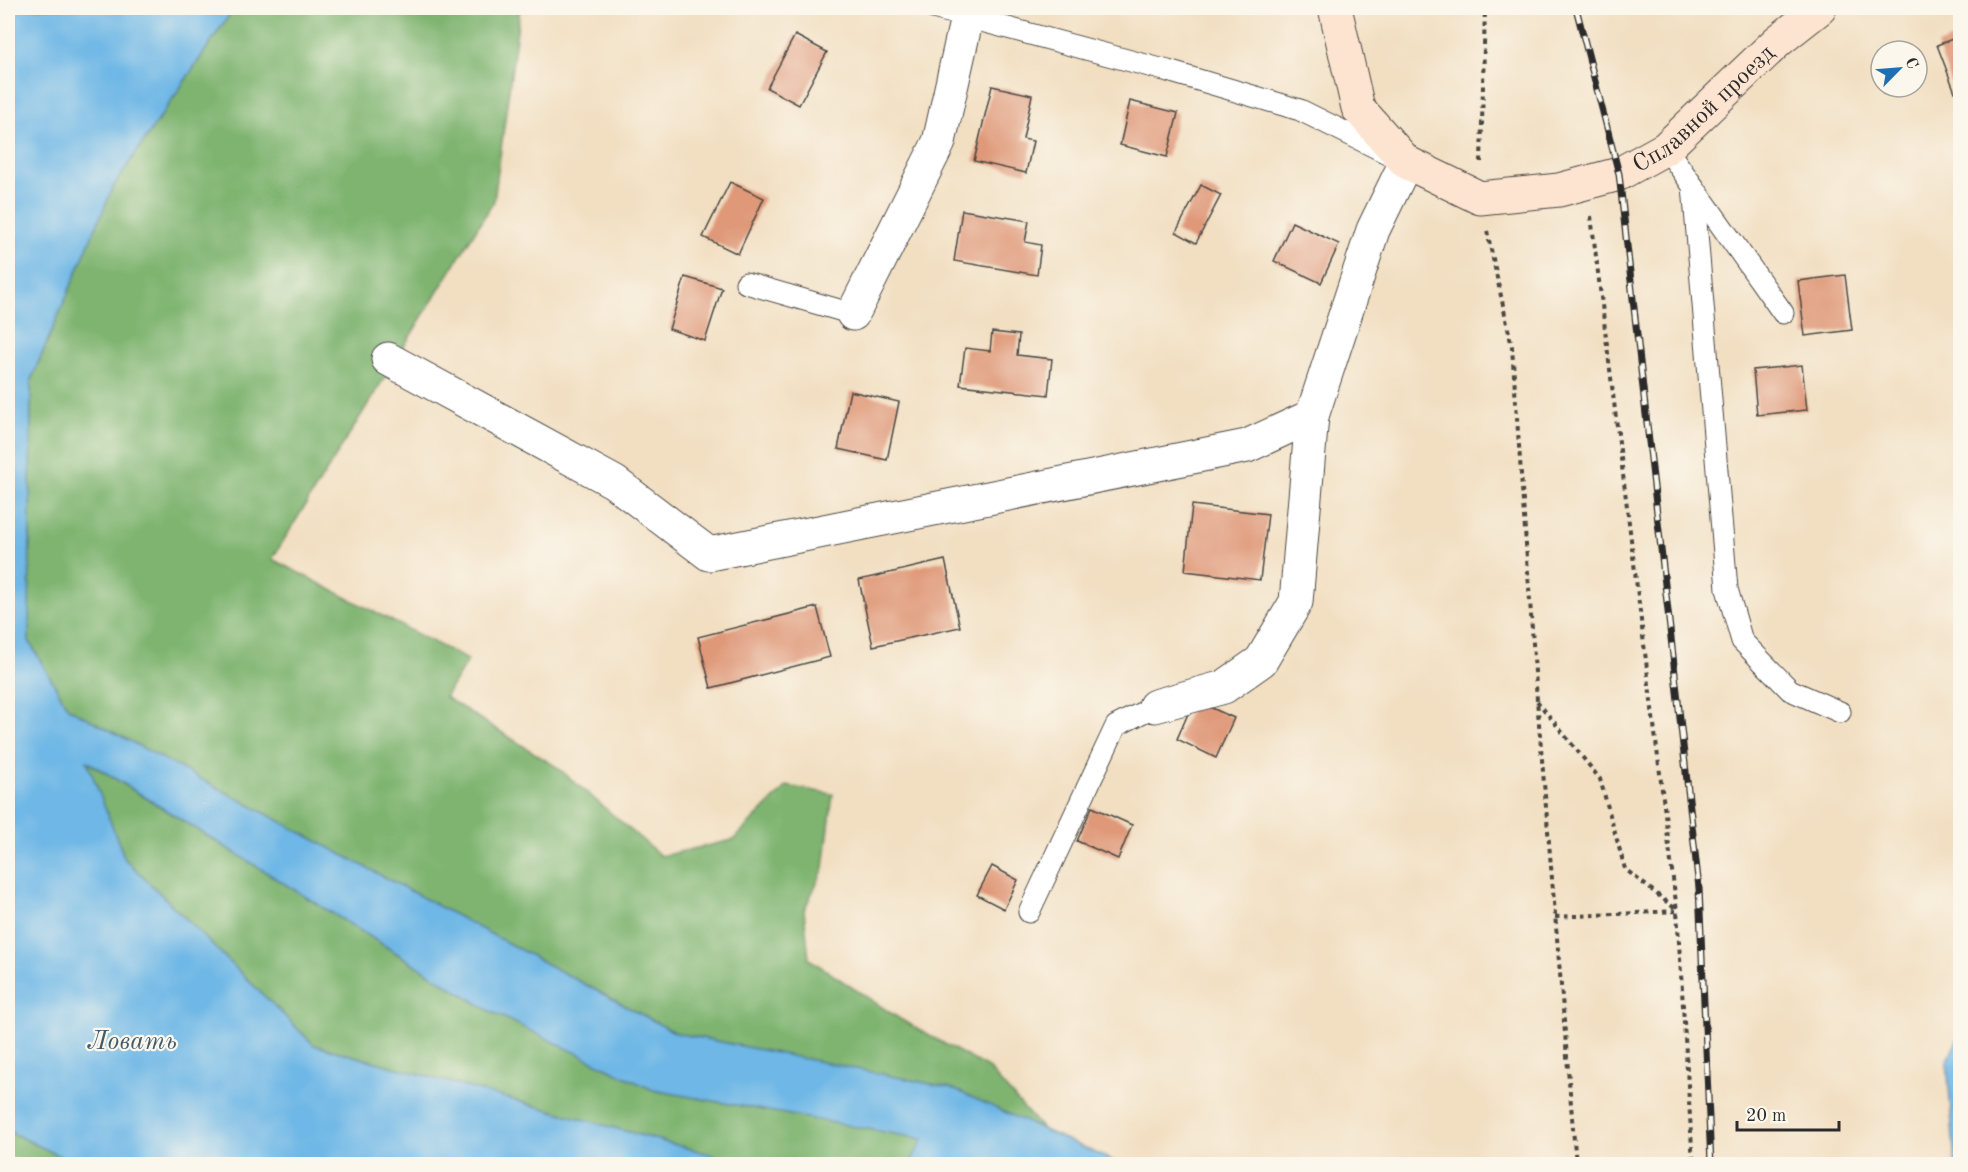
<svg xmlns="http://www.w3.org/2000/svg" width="1968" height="1172" font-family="'Old Standard TT',serif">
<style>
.forest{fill:#7eb470;stroke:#54704e;stroke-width:1.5}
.water{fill:#6eb7e6;stroke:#4c7188;stroke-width:1.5}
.building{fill:#df9878}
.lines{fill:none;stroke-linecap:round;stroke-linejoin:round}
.lane-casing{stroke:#494642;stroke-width:23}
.street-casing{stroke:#494642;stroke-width:35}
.secondary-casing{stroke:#494642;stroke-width:35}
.path{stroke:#494642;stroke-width:4;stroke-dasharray:4.5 4.5;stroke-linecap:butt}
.lane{stroke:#fff;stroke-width:21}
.street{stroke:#fff;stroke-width:33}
.secondary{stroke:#fde4d0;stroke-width:33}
.rail-casing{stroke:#2b2b2b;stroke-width:7}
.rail{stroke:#fbf7ec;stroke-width:4.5;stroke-dasharray:14;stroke-linecap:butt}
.labels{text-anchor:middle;stroke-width:4.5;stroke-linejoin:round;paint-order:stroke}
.street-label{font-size:24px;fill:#2b2b2b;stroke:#fbf7ec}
.water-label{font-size:26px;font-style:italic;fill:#425c6c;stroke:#fbf7ec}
</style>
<rect width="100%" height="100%" fill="#fbf7ec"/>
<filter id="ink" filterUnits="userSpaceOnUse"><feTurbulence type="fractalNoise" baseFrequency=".0167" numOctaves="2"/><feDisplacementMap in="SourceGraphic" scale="12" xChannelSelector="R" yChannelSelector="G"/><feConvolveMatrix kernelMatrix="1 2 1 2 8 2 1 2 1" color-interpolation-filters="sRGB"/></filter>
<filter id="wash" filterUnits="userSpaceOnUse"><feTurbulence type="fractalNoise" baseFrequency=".008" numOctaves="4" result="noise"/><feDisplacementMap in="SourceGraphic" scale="24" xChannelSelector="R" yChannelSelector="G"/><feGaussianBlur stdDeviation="1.35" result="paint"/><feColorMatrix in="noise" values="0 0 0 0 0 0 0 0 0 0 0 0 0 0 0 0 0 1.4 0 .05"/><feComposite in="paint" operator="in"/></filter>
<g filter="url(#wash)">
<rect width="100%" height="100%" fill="#f2dfc2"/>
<!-- forest -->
<g class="forest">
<path d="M234,8H520L494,201L272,559L468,660L445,697L557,767L661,856L733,840L787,786L833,794L824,868L804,910L809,959L900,1019L988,1068L1043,1130L951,1088L676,1033L68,708L29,641L31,380L113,187Z"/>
<path d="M86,761L490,1011L653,1090L924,1139L910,1164H819L734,1161L314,1045L125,859Z"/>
<path d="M8,1131L76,1164H8Z"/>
</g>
<!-- water -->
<g class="water">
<path d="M8,8H234L113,187L31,380L29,641L68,708L676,1033L951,1088L1120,1164H910L923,1139L653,1090L490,1011L87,761L125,859L314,1045L734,1161L819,1164H76L8,1131Z"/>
<path d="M1960,1034V1164H1955L1947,1062Z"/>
</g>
<g id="blocks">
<!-- building -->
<g class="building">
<path d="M795,35L827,52L799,105L767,88Z"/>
<path d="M1960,36V90L1955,92L1937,45Z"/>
<path d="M992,86L1032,95L1023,139L1033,141L1026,173L974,161Z"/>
<path d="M1130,101L1178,113L1167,157L1120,145Z"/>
<path d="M730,182L764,198L738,254L703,237Z"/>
<path d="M1201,185L1221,195L1196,243L1176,232Z"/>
<path d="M962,210L1029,221L1025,242L1041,245L1037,275L954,261Z"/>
<path d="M1292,222L1339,244L1321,283L1274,261Z"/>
<path d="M1845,275L1852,330L1805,336L1798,281Z"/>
<path d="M685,277L722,288L705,341L669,329Z"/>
<path d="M992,332L1019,335L1017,355L1052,359L1048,395L960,385L965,348L990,351Z"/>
<path d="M1802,365L1807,410L1757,415L1753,370Z"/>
<path d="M850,391L899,402L887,460L838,449Z"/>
<path d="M1192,505L1268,514L1260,580L1185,571Z"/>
<path d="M945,560L960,627L873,646L859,580Z"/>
<path d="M817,607L830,657L711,688L698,637Z"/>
<path d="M1194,700L1234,718L1216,758L1177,739Z"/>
<path d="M1092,807L1132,825L1118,859L1077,841Z"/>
<path d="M992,866L1018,880L1004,909L977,895Z"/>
</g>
</g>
</g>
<g filter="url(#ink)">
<use href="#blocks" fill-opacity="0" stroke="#494642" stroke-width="1.5"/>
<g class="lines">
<defs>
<g id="lane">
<path d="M933,8L1168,71L1300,110L1393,156"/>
<path d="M1666,148L1783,313"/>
<path d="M1693,186L1727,589L1742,641L1790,690L1840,712"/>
<path d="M746,283L853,314"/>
<path d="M1029,912L1116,726L1155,706"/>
</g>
<g id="street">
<path d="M853,314L939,142L969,8"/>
<path d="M388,359L614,482L709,554L1247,446L1312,416"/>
<path d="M1155,706L1224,687L1261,661L1296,602L1312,416L1373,230L1406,162"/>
</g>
<g id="secondary">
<path id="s1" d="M1335,8L1358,108L1406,162L1480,198L1559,190L1619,174L1666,148L1778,41L1820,8"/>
</g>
</defs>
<!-- lane casing -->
<use href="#lane" class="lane-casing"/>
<!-- street casing -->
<use href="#street" class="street-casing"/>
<!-- secondary casing -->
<use href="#secondary" class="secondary-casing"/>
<!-- path -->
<g class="path">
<path d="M1481,162L1485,8"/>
<path d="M1591,216L1677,911L1693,1164"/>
<path d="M1487,231L1512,347L1537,700L1576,1164"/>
<path d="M1537,701L1600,779L1625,869L1677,910"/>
<path d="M1555,917L1676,911"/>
</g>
<!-- lane -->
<use href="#lane" class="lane"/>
<!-- street -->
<use href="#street" class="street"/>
<!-- secondary -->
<use href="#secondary" class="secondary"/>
<defs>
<path id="rail" d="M1576,8L1619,174L1699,888L1711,1164"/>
</defs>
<!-- rail casing -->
<use href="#rail" class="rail-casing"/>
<!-- rail -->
<use href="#rail" class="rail"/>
</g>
</g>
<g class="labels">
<!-- street labels -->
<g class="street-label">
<text dy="8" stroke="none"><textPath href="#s1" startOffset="506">Сплавной проезд</textPath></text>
</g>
<!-- water labels -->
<g class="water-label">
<text x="132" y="1049">Ловать</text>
</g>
</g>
<!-- margin -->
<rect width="1968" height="1172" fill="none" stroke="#fbf7ec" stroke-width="30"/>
<!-- north arrow -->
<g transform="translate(1899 69) rotate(65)"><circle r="28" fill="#fbf7ec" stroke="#a8a59f" stroke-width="1.5"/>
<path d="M0-4.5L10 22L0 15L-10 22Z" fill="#1f6fb2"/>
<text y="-9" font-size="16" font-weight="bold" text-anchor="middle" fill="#2b2b2b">С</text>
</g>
<!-- scale -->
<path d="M1737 1121v9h102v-9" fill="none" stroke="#2b2b2b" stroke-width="3"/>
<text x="1746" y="1121" font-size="18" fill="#2b2b2b" stroke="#fbf7ec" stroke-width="4.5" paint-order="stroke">20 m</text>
</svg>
